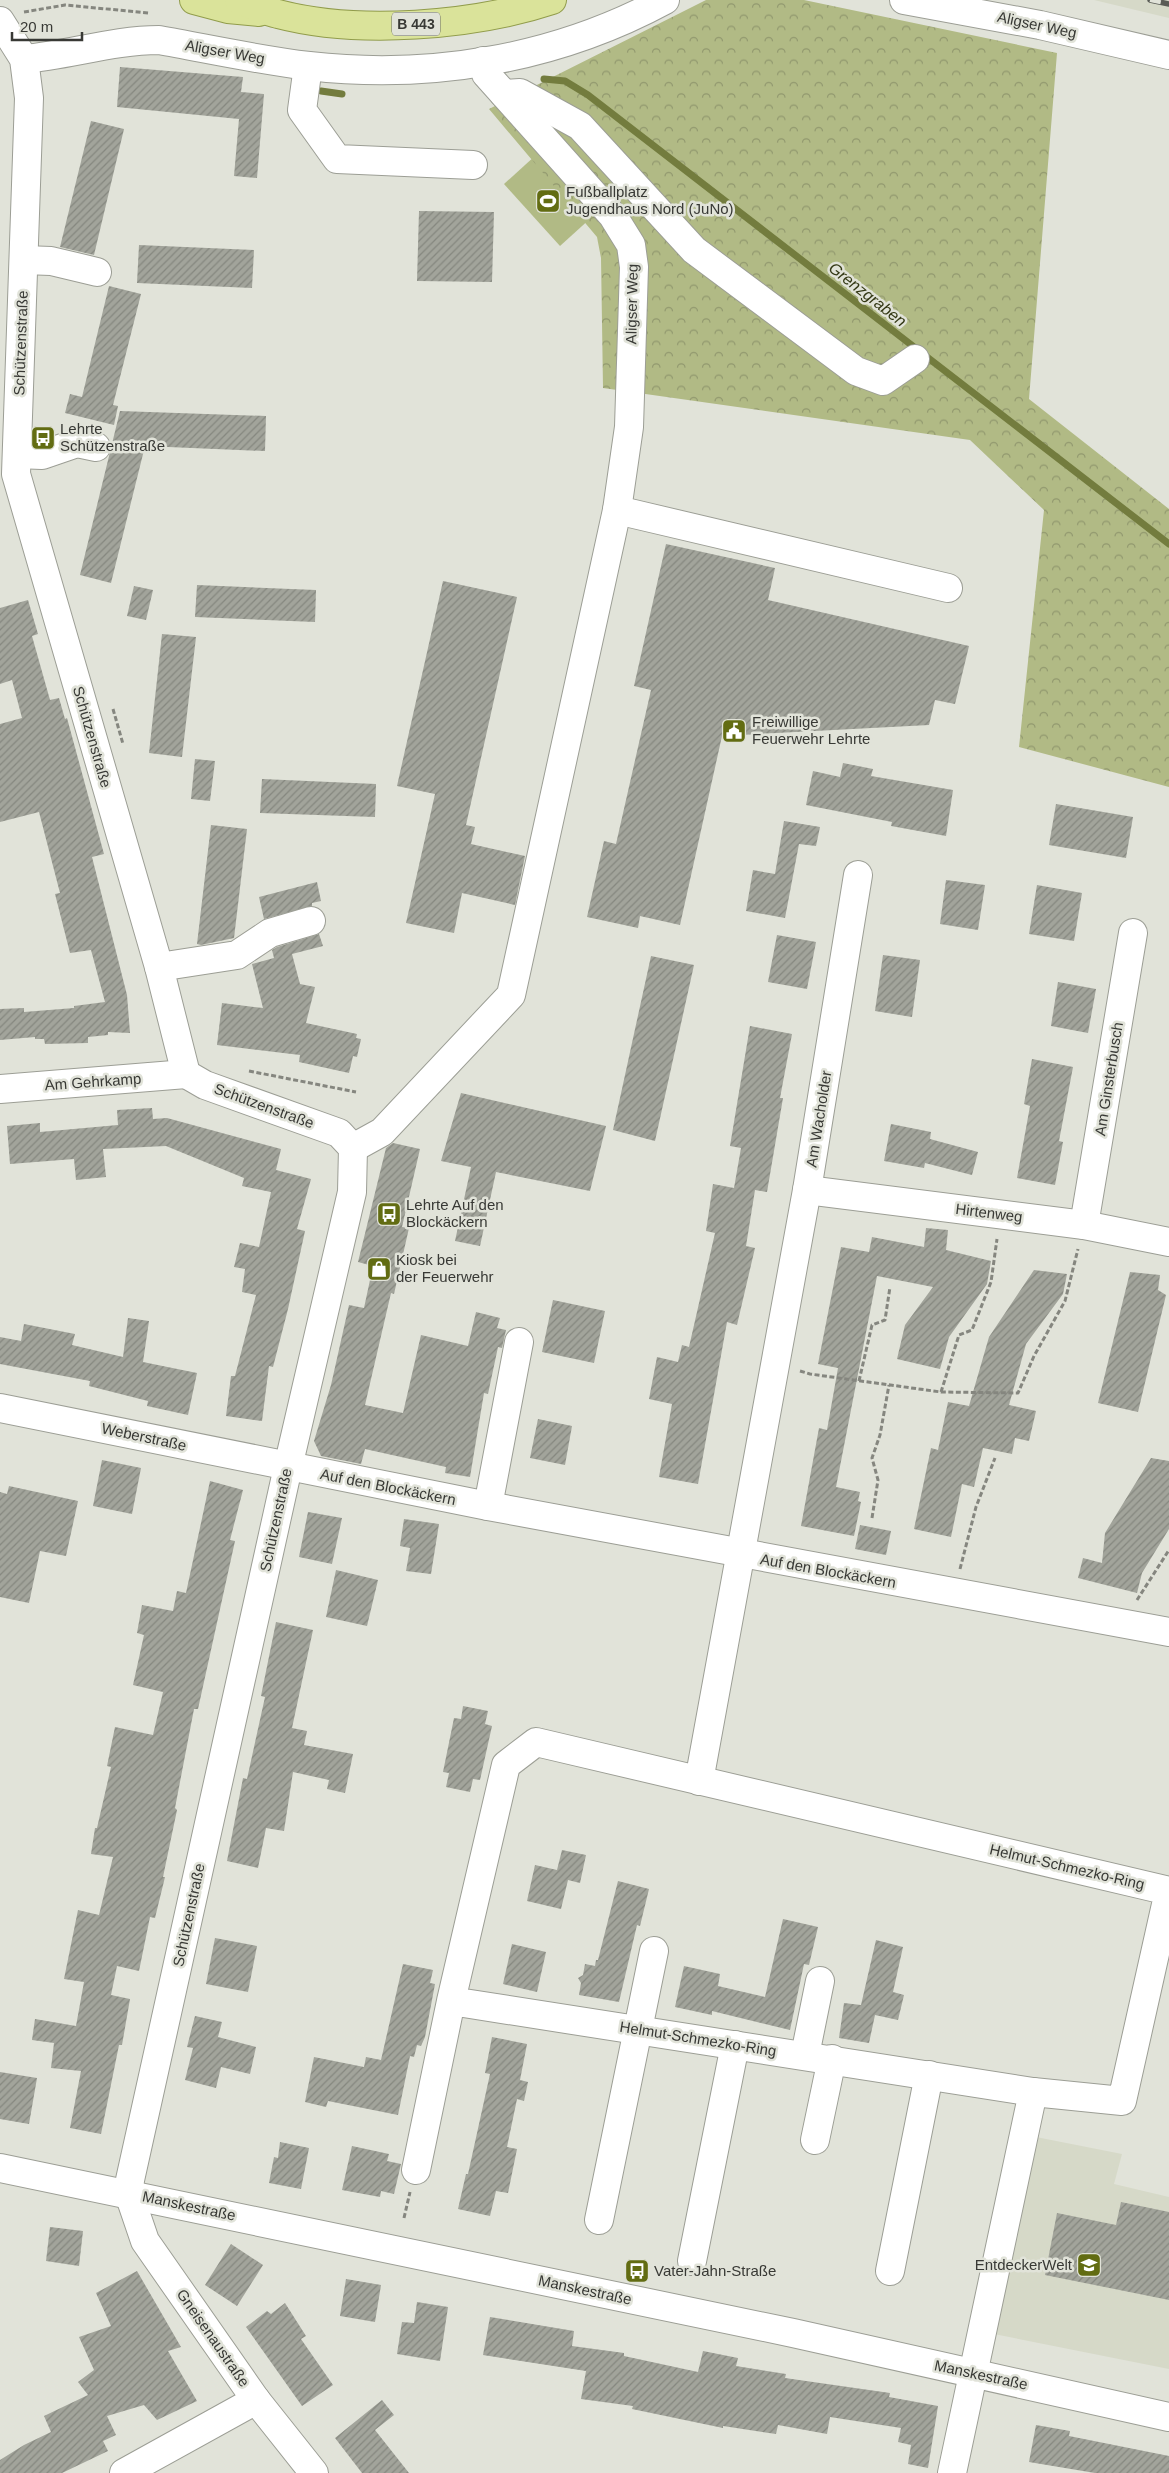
<svg xmlns="http://www.w3.org/2000/svg" width="1169" height="2473" font-family="Arial,sans-serif">
<style>
.built{fill:#d6d9c8}
.grass{fill:#b1ba85}
.forest{fill:url(#forest-crowns)}
.lines{fill:none;stroke-linecap:round;stroke-linejoin:round}
.stream{stroke:#737c3e;stroke-width:7}
.building{fill:url(#building-hatch)}
.minor-casing{stroke:#9c9e95;stroke-width:30}
.major-casing{stroke:#919c4b;stroke-width:30}
.path{stroke:#85867f;stroke-width:3;stroke-dasharray:5 2.5;stroke-linecap:butt}
.minor{stroke:#fff;stroke-width:28}
.major{stroke:#dae39a;stroke-width:28}
.rail-casing{stroke:#5a5c56;stroke-width:5.5}
.rail{stroke:#e1e3d9;stroke-width:4;stroke-dasharray:11;stroke-linecap:butt}
.labels{text-anchor:middle;stroke-width:5;stroke-linejoin:round;paint-order:stroke}
.shield{fill:#e1e3d9;stroke:#6b6c66;stroke-width:1}
.shield-label{font-size:14px;font-weight:bold;fill:#383935}
.street-label{font-size:15px;fill:#383935;stroke:#e1e3d9}
.poi-label{font-size:15px;fill:#383935;stroke:#e1e3d9;text-anchor:start}
.water-label{font-size:16px;font-style:italic;fill:#333814;stroke:#e1e3d9}
</style>
<defs>
<pattern id="forest-crowns" width="20" height="18" patternUnits="userSpaceOnUse" patternTransform="scale(1.25)"><rect width="20" height="18" fill="#b1ba85"/><path d="M2 6a3 3 0 1 1 6 0M12 15a3 3 0 1 1 6 0" fill="none" stroke="#91986e"/></pattern>
<pattern id="building-hatch" width="6" height="6" patternUnits="userSpaceOnUse" patternTransform="scale(1.25)"><rect width="6" height="6" fill="#a2a49b"/><path d="M-1 1l2-2M0 6l6-6M5 7l2-2" fill="none" stroke="#85877f"/></pattern>
</defs>
<rect width="100%" height="100%" fill="#e1e3d9"/>
<!-- built -->
<g class="built">
<path d="M1094,0H1169V18Z"/>
<path d="M1036,2137L1122,2154L1114,2184L1169,2197V2369L994,2334Z"/>
</g>
<!-- grass -->
<path class="grass" d="M536,155L592,217L560,246L504,184Z"/>
<!-- forest -->
<path class="forest" d="M706,0H804L1057,53L1029,399L1169,509V787L1019,747L1044,510L970,440L603,388L601,258L597,237L489,109Z"/>
<g class="lines">
<!-- stream -->
<g class="stream">
<path d="M544,79L565,81L588,95L1169,544"/>
<path d="M321,91L342,94"/>
</g>
</g>
<!-- building -->
<g class="building">
<path d="M120,67L243,77L241,92L264,94L257,178L234,176L239,119L117,107Z"/>
<path d="M91,121L124,129L94,255L60,247Z"/>
<path d="M419,211L494,212L492,282L417,281Z"/>
<path d="M139,245L254,250L252,288L137,283Z"/>
<path d="M109,286L141,294L113,405L118,406L114,425L65,413L70,394L82,397Z"/>
<path d="M120,411L266,416L265,451L145,446L111,583L80,575Z"/>
<path d="M666,544L775,568L768,600L969,646L955,704L935,700L929,725L722,736L680,925L640,916L638,928L587,917L604,841L616,844L651,690L634,686Z"/>
<path d="M443,581L517,597L466,825L475,827L471,844L525,856L515,905L462,893L454,933L406,923L435,794L397,786Z"/>
<path d="M197,585L316,590L315,622L195,617Z"/>
<path d="M134,586L153,590L146,620L127,616Z"/>
<path d="M28,600L38,634L32,636L50,700L59,698L65,719L67,718L104,854L92,857L127,995L130,1033L108,1032V1035L88,1037V1043L45,1044L44,1039H35V1037L0,1040V1009L24,1008V1012L74,1008V1006L105,1002L91,950L70,953L55,894L60,893L39,812L0,822V724L22,718L12,680L0,684V608Z"/>
<path d="M162,634L196,637L182,757L149,753Z"/>
<path d="M195,759L215,761L210,801L191,799Z"/>
<path d="M843,763L873,769L871,776L953,790L946,836L891,826L892,822L806,805L813,771L840,777Z"/>
<path d="M262,779L376,784L375,817L260,813Z"/>
<path d="M1056,804L1133,817L1126,858L1049,845Z"/>
<path d="M784,821L820,827L816,846L799,844L785,918L746,911L753,870L775,874Z"/>
<path d="M211,825L247,829L234,938L201,945L197,944Z"/>
<path d="M946,880L985,885L978,930L940,924Z"/>
<path d="M317,882L321,901L312,903V906L264,919L259,897Z"/>
<path d="M1037,885L1082,893L1074,941L1029,934Z"/>
<path d="M319,934L323,946L292,954L300,984L315,987L306,1023L357,1034L356,1038L361,1039L357,1057L353,1056L349,1073L299,1062L300,1055L217,1045L222,1003L263,1008L252,964L274,958L272,950L277,947Z"/>
<path d="M777,935L816,942L807,989L768,982Z"/>
<path d="M883,955L920,960L912,1017L875,1011Z"/>
<path d="M651,956L694,965L655,1141L613,1130Z"/>
<path d="M1058,982L1096,989L1088,1033L1051,1026Z"/>
<path d="M750,1026L792,1034L780,1098H783L767,1192L755,1190L746,1246L755,1248L737,1325L727,1322L698,1484L659,1477L672,1404L649,1399L657,1357L678,1362L682,1345L689,1347L715,1233L706,1231L713,1184L734,1188L741,1148L730,1146Z"/>
<path d="M1032,1059L1073,1067L1059,1141L1063,1142L1055,1185L1017,1178L1030,1106L1024,1104Z"/>
<path d="M461,1093L606,1126L590,1191L496,1172L480,1246L455,1241L471,1167L441,1161Z"/>
<path d="M152,1108L153,1119L167,1118L281,1149L276,1170L311,1179L297,1229L305,1231L288,1309L273,1367L269,1366L262,1421L226,1416L231,1376H235L256,1295L242,1292L245,1269L234,1267L240,1243L259,1247L271,1192L242,1186L244,1178L166,1146L103,1149L106,1177L76,1180L74,1159L10,1164L7,1126L40,1123V1132L118,1125L117,1110Z"/>
<path d="M891,1124L931,1132L930,1139L978,1152L972,1175L925,1163L924,1168L884,1161Z"/>
<path d="M393,1143L420,1149L402,1227L409,1228L394,1294L391,1293L365,1405L403,1413L421,1335L468,1346L476,1312L500,1318L497,1328L506,1330L502,1348L498,1347L488,1394L484,1393L470,1477L445,1473L446,1467L365,1449L361,1464L321,1456L314,1441L331,1385L349,1305L364,1308L373,1266L358,1262L386,1148Z"/>
<path d="M926,1228L948,1230L946,1250L991,1261L987,1284L949,1337L940,1369L897,1359L905,1325L933,1287L877,1276L836,1487L860,1492L858,1501L861,1502L854,1536L801,1526L819,1428L827,1430L838,1368L818,1364L841,1247L869,1252L872,1237L924,1247Z"/>
<path d="M1034,1270L1067,1274L1063,1294L1026,1344L1009,1405L1036,1411L1029,1441L1015,1438L1012,1454L983,1448L974,1487L962,1484L951,1537L914,1529L931,1448L938,1450L948,1402L969,1406L989,1337Z"/>
<path d="M1130,1272L1160,1275L1158,1290L1166,1295L1138,1412L1098,1403Z"/>
<path d="M553,1300L605,1311L594,1363L542,1352Z"/>
<path d="M128,1318L149,1321L143,1362L197,1373L188,1415L147,1406L148,1401L89,1386L90,1381L0,1364V1337L21,1341L24,1324L75,1334L72,1345L123,1357Z"/>
<path d="M538,1419L572,1426L565,1465L530,1458Z"/>
<path d="M1151,1458L1169,1461V1529L1142,1573L1137,1593L1078,1578L1083,1558L1102,1563L1105,1533Z"/>
<path d="M102,1460L141,1468L132,1514L93,1506Z"/>
<path d="M210,1481L243,1490L230,1540L235,1541L198,1709H194L175,1808L177,1810L163,1877H165L155,1918L150,1917L139,1971L117,1966L111,1995L130,1999L122,2045H119L101,2134L70,2128L81,2071L51,2068L54,2043L32,2040L35,2019L76,2026L84,1982L64,1979L78,1910L99,1915L113,1857L91,1854L95,1828H97L111,1767L107,1766L115,1727L153,1735L163,1692L133,1685L144,1635L137,1633L142,1605L173,1611L177,1591L186,1593Z"/>
<path d="M9,1486L78,1501L66,1556L40,1551L29,1603L0,1597V1492L7,1494Z"/>
<path d="M308,1512L342,1518L332,1564L299,1557Z"/>
<path d="M404,1519L439,1524L431,1574L406,1571L410,1548L400,1546Z"/>
<path d="M860,1525L891,1531L886,1555L855,1549Z"/>
<path d="M336,1570L378,1580L367,1626L326,1617Z"/>
<path d="M276,1622L313,1630L292,1728L307,1731L304,1745L353,1754L345,1793L327,1789L329,1780L293,1772L284,1831L266,1828L258,1868L227,1861L243,1778L247,1779L265,1697L261,1696Z"/>
<path d="M463,1706L488,1711L485,1724L492,1726L480,1780L473,1779L470,1792L446,1787L449,1773L443,1772L454,1718L461,1719Z"/>
<path d="M562,1850L586,1855L580,1883L568,1880L561,1909L527,1901L535,1865L557,1870Z"/>
<path d="M618,1881L649,1889L640,1926L637,1925L619,2002L579,1995L581,1983L578,1978L583,1975L585,1964L595,1966L596,1960H598Z"/>
<path d="M783,1919L818,1927L809,1965L804,1964L790,2030L712,2011V2015L675,2007L684,1966L720,1974L718,1986L765,1997Z"/>
<path d="M215,1938L257,1946L248,1992L206,1984Z"/>
<path d="M876,1940L903,1947L893,1992L904,1995L898,2020L875,2015L869,2043L839,2038L844,2003L861,2005Z"/>
<path d="M512,1944L546,1952L537,1992L503,1984Z"/>
<path d="M403,1964L433,1970L430,1983L435,1984L425,2037L421,2046L417,2045L414,2057L410,2056L398,2115L328,2101L326,2107L305,2102L314,2057L364,2067L366,2057L381,2060Z"/>
<path d="M195,2016L222,2022L218,2037L256,2047L250,2074L221,2067L216,2088L185,2080L193,2048L187,2047Z"/>
<path d="M492,2037L527,2044L520,2080L528,2082L524,2101L517,2099L507,2147L517,2149L508,2193L496,2191L490,2216L458,2209L466,2174H468L490,2074L485,2073Z"/>
<path d="M0,2072L37,2078L29,2124L0,2119Z"/>
<path d="M280,2142L309,2148L301,2189L269,2183L274,2157L278,2158Z"/>
<path d="M352,2146L389,2154L387,2161L401,2164L394,2194L381,2191L380,2197L342,2190Z"/>
<path d="M1121,2202L1169,2212V2300L1045,2275L1057,2213L1116,2225Z"/>
<path d="M50,2227L83,2231L79,2266L46,2261Z"/>
<path d="M231,2244L263,2265L237,2306L205,2285Z"/>
<path d="M137,2271L181,2347L168,2351L197,2401L157,2420L144,2405L107,2416L116,2435L103,2441L108,2451L62,2473H0V2460L24,2445L51,2432L44,2416L88,2395L78,2382L94,2370L79,2337L111,2326L96,2293Z"/>
<path d="M346,2279L381,2285L375,2322L340,2316Z"/>
<path d="M417,2302L448,2307L440,2361L397,2354L402,2322L414,2323Z"/>
<path d="M285,2303L306,2336L301,2339L333,2385L302,2406L246,2327L267,2311L271,2314Z"/>
<path d="M490,2317L574,2331L572,2346L624,2353V2356L698,2372L703,2351L738,2358L736,2366L786,2374L785,2378L890,2393L889,2397L938,2406L928,2468L908,2464L911,2445L898,2442L901,2428L830,2417L827,2434L778,2425L776,2434L723,2426V2428L632,2409L633,2406L581,2399L586,2371L483,2355Z"/>
<path d="M382,2400L394,2415L375,2430L409,2473H362L335,2438Z"/>
<path d="M1036,2425L1070,2431L1069,2436L1169,2456V2473H1095L1029,2462Z"/>
</g>
<g class="lines">
<defs>
<g id="minor">
<path d="M904,0L1040,25L1169,55"/>
<path d="M0,21L24,59L29,98L16,474L159,967L186,1074L205,1085L339,1133L353,1148L352,1192L288,1467L130,2180L129,2194L145,2241L256,2400L314,2473"/>
<path d="M24,59C69,55 114,40 159,40C209,49 259,60 309,66C431,80 556,59 665,0"/>
<path d="M308,66L302,110L337,159L473,165"/>
<path d="M504,94L520,93L580,126L694,250L856,371L883,381L915,359"/>
<path d="M24,260L51,261L97,272"/>
<path d="M17,454L42,455L77,443L96,447"/>
<path d="M617,510L948,588"/>
<path d="M159,967L237,955L270,933L311,921"/>
<path d="M0,1089L186,1074"/>
<path d="M353,1148L382,1132L511,995L617,510L629,427L634,267L631,245L613,216L486,74L483,61"/>
<path d="M807,1190L1084,1225L1169,1242"/>
<path d="M1084,1225L1133,933"/>
<path d="M0,1408L488,1506L1169,1632"/>
<path d="M488,1506L519,1342"/>
<path d="M699,1781L807,1190L858,875"/>
<path d="M805,2055L820,1981"/>
<path d="M815,2140L832,2059"/>
<path d="M0,2168L793,2333L1169,2417"/>
<path d="M416,2170L451,2001L506,1765L536,1742L1169,1891L1122,2101L1033,2092L451,2001"/>
<path d="M599,2220L654,1951"/>
<path d="M692,2261L735,2045"/>
<path d="M890,2271L929,2075"/>
<path d="M124,2473L256,2400"/>
<path d="M952,2473L1033,2092"/>
</g>
<g id="major">
<path d="M194,0L228,9L259,12"/>
<path d="M239,0C251,5 265,11 278,14C358,35 474,26 552,0"/>
</g>
</defs>
<!-- minor casing -->
<use href="#minor" class="minor-casing"/>
<!-- major casing -->
<use href="#major" class="major-casing"/>
<!-- path -->
<g class="path">
<path d="M24,12L65,5L149,13"/>
<path d="M113,709L123,744"/>
<path d="M249,1071L356,1092"/>
<path d="M800,1371L810,1374L941,1392L1018,1393L1034,1356L1065,1301L1078,1249"/>
<path d="M859,1381L872,1325L885,1320L890,1287"/>
<path d="M941,1392L959,1335L972,1330L991,1282L997,1239"/>
<path d="M872,1518L878,1480L872,1458L880,1435L889,1385"/>
<path d="M960,1569L976,1507L995,1458"/>
<path d="M1137,1600L1169,1550"/>
<path d="M404,2218L410,2192"/>
</g>
<!-- minor -->
<use href="#minor" class="minor"/>
<!-- major -->
<use href="#major" class="major"/>
<defs>
<path id="rail" d="M1150,0L1169,4"/>
</defs>
<!-- rail casing -->
<use href="#rail" class="rail-casing"/>
<!-- rail -->
<use href="#rail" class="rail"/>
</g>
<!-- icons -->
<defs>
<symbol id="stadium-square" viewBox="-11 -11 22 22"><rect x="-9" y="-9" width="18" height="18" rx="4" fill="#626c12" stroke="#e1e3d9"/><path d="M0-5a6.5 5 0 1 0 0 10a6.5 5 0 1 0 0-10ZM-3.5-1.8h7v3.6h-7Z" fill="#fff"/></symbol>
<symbol id="bus-square" viewBox="-11 -11 22 22"><rect x="-9" y="-9" width="18" height="18" rx="4" fill="#626c12" stroke="#e1e3d9"/><path d="M-5-6H5V4H4V6H2V4H-2V6H-4V4H-5ZM-3.5-4V0h7V-4ZM-3.5 1.2v1.5H-2V1.2ZM2 1.2v1.5H3.5V1.2Z" fill="#fff"/></symbol>
<symbol id="civic-square" viewBox="-11 -11 22 22"><rect x="-9" y="-9" width="18" height="18" rx="4" fill="#626c12" stroke="#e1e3d9"/><path d="M-.6-6.5H3V-4.5H.6V-3L4-1V1h2V6H-6V1h2V-1L-.6-3ZM-1.2 2.5V6h2.4V2.5Z" fill="#fff"/></symbol>
<symbol id="shop-square" viewBox="-11 -11 22 22"><rect x="-9" y="-9" width="18" height="18" rx="4" fill="#626c12" stroke="#e1e3d9"/><path d="M-5-2.5h2.3a2.7 3.5 0 0 1 5.4 0H5L5.5 6h-11ZM-1.5-2.5h3a1.5 2.3 0 0 0-3 0Z" fill="#fff"/></symbol>
<symbol id="school-square" viewBox="-11 -11 22 22"><rect x="-9" y="-9" width="18" height="18" rx="4" fill="#626c12" stroke="#e1e3d9"/><path d="M0-5L7-2L0 1L-7-2ZM-4 1L0 2.5L4 1V4Q0 6-4 4Z" fill="#fff"/></symbol>
</defs>
<g fill-rule="evenodd">
<use href="#stadium-square" x="534" y="187" width="28" height="28"/>
<use href="#bus-square" x="29" y="424" width="28" height="28"/>
<use href="#civic-square" x="720" y="717" width="28" height="28"/>
<use href="#bus-square" x="375" y="1200" width="28" height="28"/>
<use href="#shop-square" x="365" y="1255" width="28" height="28"/>
<use href="#school-square" x="1075" y="2251" width="28" height="28"/>
<use href="#bus-square" x="623" y="2257" width="28" height="28"/>
</g>
<g class="labels">
<!-- shield labels -->
<rect class="shield" x="392" y="12.5" width="48" height="23" rx="4"/>
<g class="shield-label">
<text x="416" y="29">B 443</text>
</g>
<!-- street labels -->
<g class="street-label">
<text transform="translate(1037 25) rotate(12)" y="5">Aligser Weg</text>
<text transform="translate(225 52) rotate(10)" y="5">Aligser Weg</text>
<text transform="translate(632 304) rotate(-89)" y="5">Aligser Weg</text>
<text transform="translate(21 343) rotate(-88)" y="5">Schützenstraße</text>
<text transform="translate(92 737) rotate(74)" y="5">Schützenstraße</text>
<text transform="translate(1109 1079) rotate(-81)" y="5">Am Ginsterbusch</text>
<text transform="translate(93 1082) rotate(-4)" y="5">Am Gehrkamp</text>
<text transform="translate(264 1106) rotate(20)" y="5">Schützenstraße</text>
<text transform="translate(819 1119) rotate(-81)" y="5">Am Wacholder</text>
<text transform="translate(989 1213) rotate(7)" y="5">Hirtenweg</text>
<text transform="translate(144 1437) rotate(12)" y="5">Weberstraße</text>
<text transform="translate(388 1487) rotate(11)" y="5">Auf den Blockäckern</text>
<text transform="translate(276 1520) rotate(-78)" y="5">Schützenstraße</text>
<text transform="translate(828 1571) rotate(10)" y="5">Auf den Blockäckern</text>
<text transform="translate(1067 1867) rotate(13)" y="5">Helmut-Schmezko-Ring</text>
<text transform="translate(189 1915) rotate(-78)" y="5">Schützenstraße</text>
<text transform="translate(698 2039) rotate(9)" y="5">Helmut-Schmezko-Ring</text>
<text transform="translate(189 2206) rotate(12)" y="5">Manskestraße</text>
<text transform="translate(585 2290) rotate(12)" y="5">Manskestraße</text>
<text transform="translate(213 2338) rotate(55)" y="5">Gneisenaustraße</text>
<text transform="translate(981 2375) rotate(12)" y="5">Manskestraße</text>
</g>
<!-- poi labels -->
<g class="poi-label">
<text x="566" y="197">Fußballplatz<tspan x="566" dy="17">Jugendhaus Nord (JuNo)</tspan></text>
<text x="60" y="434">Lehrte<tspan x="60" dy="17">Schützenstraße</tspan></text>
<text x="752" y="727">Freiwillige<tspan x="752" dy="17">Feuerwehr Lehrte</tspan></text>
<text x="406" y="1210">Lehrte Auf den<tspan x="406" dy="17">Blockäckern</tspan></text>
<text x="396" y="1265">Kiosk bei<tspan x="396" dy="17">der Feuerwehr</tspan></text>
<text x="1072" y="2270" text-anchor="end">EntdeckerWelt</text>
<text x="654" y="2276">Vater-Jahn-Straße</text>
</g>
<!-- water labels -->
<g class="water-label">
<text transform="translate(868 294) rotate(38)" y="6">Grenzgraben</text>
</g>
</g>
<!-- scale -->
<path d="M12 32v8h70v-8" fill="none" stroke="#383935" stroke-width="2.5"/>
<text x="20" y="32" font-size="15" fill="#383935" stroke="#e1e3d9" stroke-width="4" paint-order="stroke">20 m</text>
</svg>
